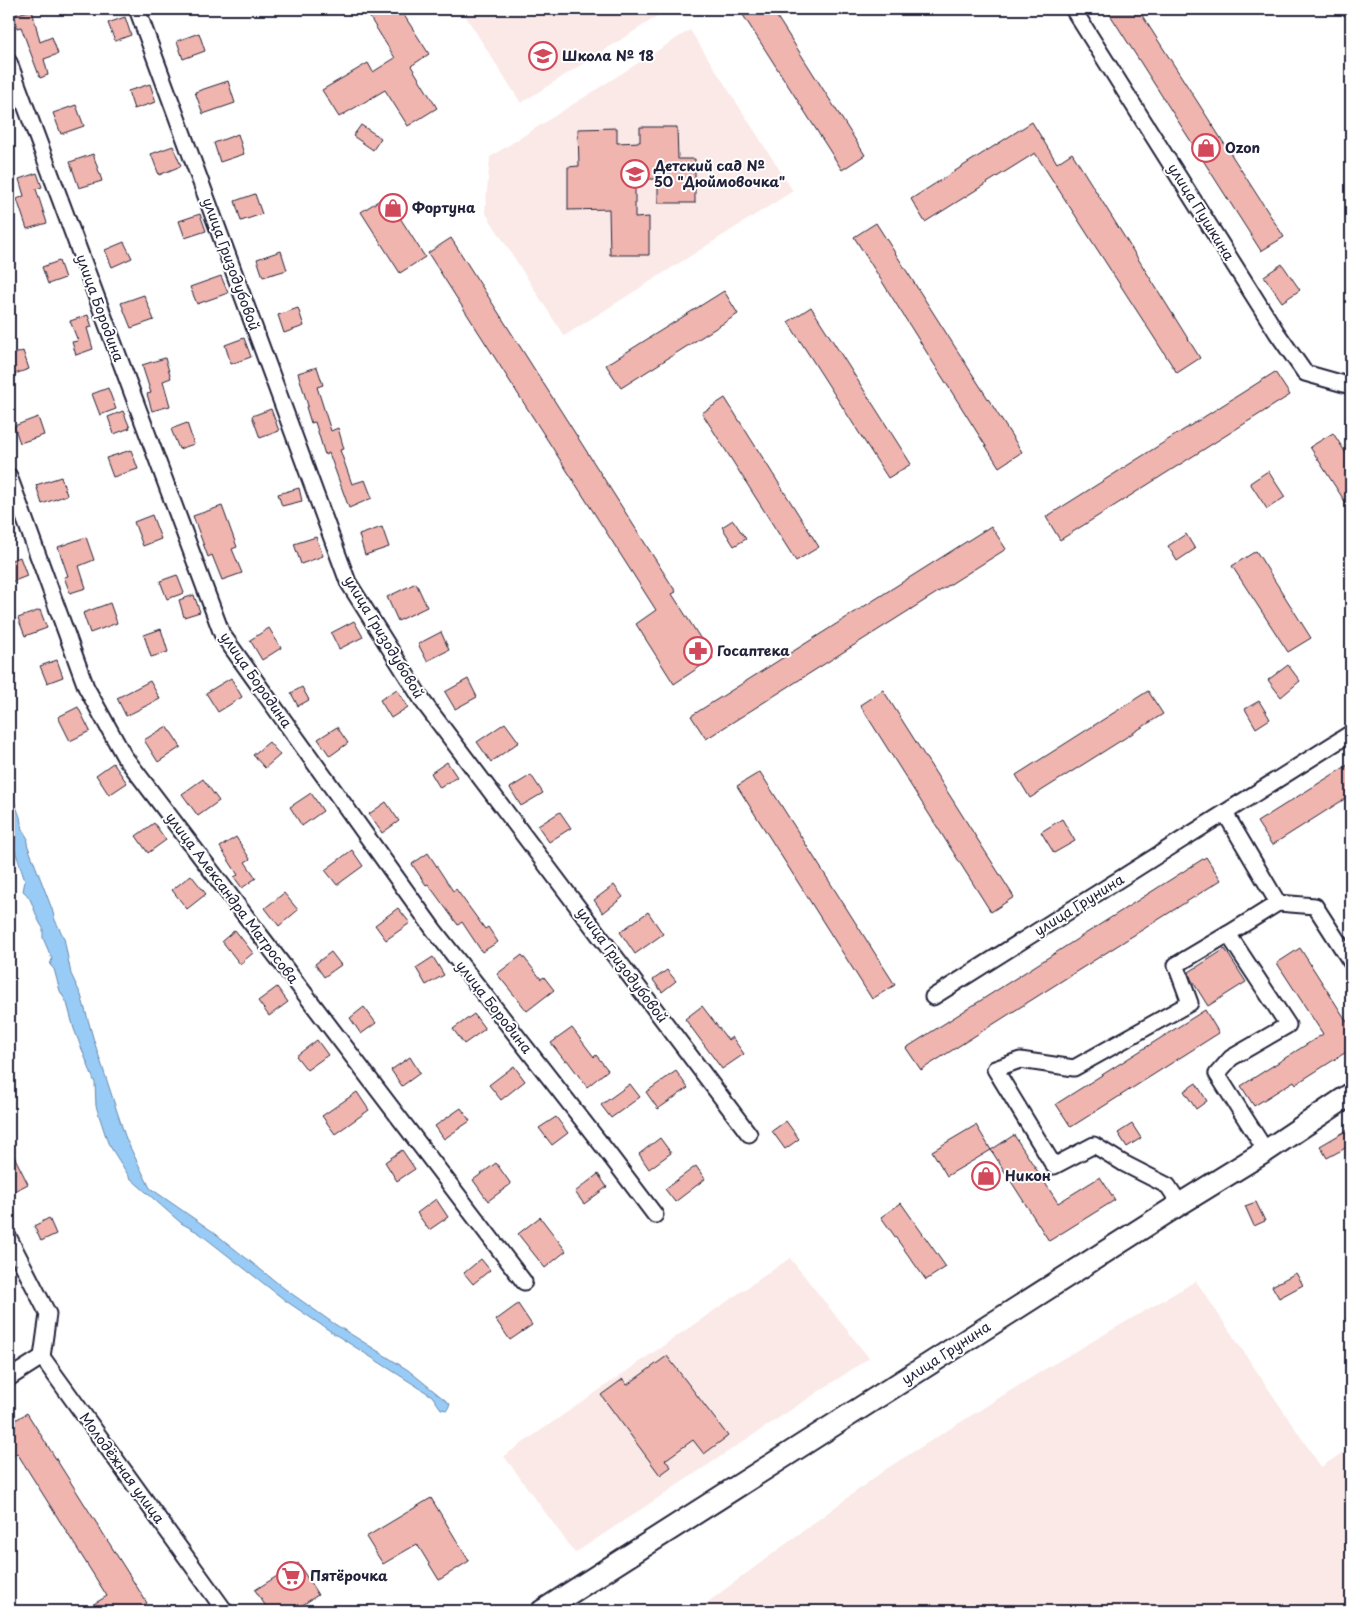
<svg xmlns="http://www.w3.org/2000/svg" width="1360" height="1620" font-family="'Playpen Sans',sans-serif">
<style>
.built{fill:#fae9e7}
.water{fill:#98ccf6;stroke:#6988ab}
.building{fill:#f0b5ae;stroke:#22223b}
.lines{fill:none;stroke-linecap:round;stroke-linejoin:round}
.street-casing{stroke:#22223b;stroke-width:19}
.secondary-casing{stroke:#22223b;stroke-width:25}
.street{stroke:#fff;stroke-width:15}
.secondary{stroke:#fff;stroke-width:21}
.labels{text-anchor:middle;stroke-width:4;stroke-linejoin:round;paint-order:stroke}
.poi-label{font-size:14px;font-weight:bold;fill:#22223b;stroke:#fff;text-anchor:start}
.street-label{font-size:14px;fill:#22223b;stroke:#fff}
</style>
<rect width="100%" height="100%" fill="#fff"/>
<filter id="ink" filterUnits="userSpaceOnUse"><feTurbulence type="fractalNoise" baseFrequency=".02" numOctaves="2"/><feDisplacementMap in="SourceGraphic" scale="10" xChannelSelector="R" yChannelSelector="G"/><feConvolveMatrix kernelMatrix="1 2 1 2 8 2 1 2 1" color-interpolation-filters="sRGB"/></filter>
<g filter="url(#ink)">
<!-- built -->
<g class="built">
<path d="M461,9H669L521,103Z"/>
<path d="M690,30L793,191L564,336L485,212L490,157Z"/>
<path d="M790,1258L869,1358L575,1553L504,1456Z"/>
<path d="M1196,1281L1321,1467L1351,1447V1611H696L886,1469L1045,1369Z"/>
</g>
<!-- water -->
<path class="water" d="M9,774L10,790L20,817L22,829L28,839L27,844L52,909L55,920L64,938L71,974L81,995L94,1041L126,1139L150,1188L212,1231L285,1289L333,1323L408,1370L450,1404L447,1410L441,1409L432,1396L333,1333L286,1301L199,1233L181,1223L130,1178L108,1143L96,1106L95,1083L74,1029L67,1003L60,991L54,969L50,965L52,959L43,938V928C34,916 34,899 23,891L25,881L9,832Z"/>
<!-- building -->
<g class="building">
<path d="M374,9H400L429,54L411,66L437,108L408,126L385,90L339,117L322,90L368,63L373,72L395,58L367,13Z"/>
<path d="M753,9H772L865,155L842,170L743,15Z"/>
<path d="M1115,9H1138L1284,237L1261,251L1109,13Z"/>
<path d="M32,10L40,42L52,37L58,54L44,59L48,75L40,78L21,27L17,28L14,15Z"/>
<path d="M125,17L131,35L115,41L108,23Z"/>
<path d="M199,33L205,51L183,59L177,41Z"/>
<path d="M228,81L235,103L203,114L195,92Z"/>
<path d="M150,84L156,102L134,109L128,91Z"/>
<path d="M76,105L84,126L61,134L53,113Z"/>
<path d="M1032,122L1057,163L1072,153L1200,358L1177,373L1035,153L925,222L911,199Z"/>
<path d="M361,125L381,138L373,150L353,136Z"/>
<path d="M640,127H677L678,159H695V203H658V179H635V218L649,217V255H610L609,209L568,210V167L579,166L578,129L617,128V143L640,142Z"/>
<path d="M238,134L244,154L220,162L214,143Z"/>
<path d="M173,146L181,166L159,175L151,154Z"/>
<path d="M93,154L102,181L79,188L70,162Z"/>
<path d="M37,173L42,187L36,189L47,223L27,229L17,199L24,196L19,179Z"/>
<path d="M255,194L262,214L241,221L235,201Z"/>
<path d="M386,196L425,257L400,273L361,212Z"/>
<path d="M200,214L206,231L185,238L179,221Z"/>
<path d="M876,223L1022,452L999,467L854,237Z"/>
<path d="M451,238L676,592L672,594L713,658L674,684L636,624L656,610L428,253Z"/>
<path d="M124,242L132,258L112,267L105,250Z"/>
<path d="M281,251L287,270L263,277L257,259Z"/>
<path d="M59,261L65,278L48,284L42,267Z"/>
<path d="M1282,264L1300,290L1282,302L1264,276Z"/>
<path d="M221,276L228,293L197,304L190,287Z"/>
<path d="M724,291L738,314L621,388L606,365Z"/>
<path d="M144,295L154,320L131,328L121,303Z"/>
<path d="M811,307L911,464L888,478L788,322Z"/>
<path d="M298,308L304,326L284,333L278,315Z"/>
<path d="M88,315L92,327L87,328L93,349L76,355L72,342L78,341L70,321Z"/>
<path d="M244,338L251,357L231,364L225,345Z"/>
<path d="M23,351L29,369L9,376V356Z"/>
<path d="M165,358L171,378L163,381L170,406L152,411L147,394L151,393L142,365Z"/>
<path d="M317,367L323,385L317,387L331,431L338,428L344,449L340,450L352,484L365,480L372,498L349,508L329,453L325,455L315,422L311,423L306,407L308,406L298,373Z"/>
<path d="M1275,372L1290,395L1060,540L1046,517Z"/>
<path d="M108,388L116,409L100,415L92,394Z"/>
<path d="M725,398L819,547L796,561L702,413Z"/>
<path d="M271,409L279,431L260,438L252,416Z"/>
<path d="M123,411L130,428L114,434L108,417Z"/>
<path d="M38,417L44,435L20,443L14,426Z"/>
<path d="M187,423L194,444L179,449L171,429Z"/>
<path d="M1333,433L1351,461V511L1310,447Z"/>
<path d="M131,450L138,469L113,477L106,458Z"/>
<path d="M1268,471L1285,497L1267,509L1250,483Z"/>
<path d="M61,477L67,495L42,504L36,485Z"/>
<path d="M299,488L302,501L282,506L278,494Z"/>
<path d="M222,506L237,547L232,549L242,573L222,580L212,555L208,557L193,516Z"/>
<path d="M152,515L161,539L143,546L134,522Z"/>
<path d="M733,520L746,539L734,546L722,527Z"/>
<path d="M991,526L1006,549L706,739L691,716Z"/>
<path d="M382,527L389,547L365,555L359,535Z"/>
<path d="M1186,534L1195,549L1177,561L1168,546Z"/>
<path d="M86,537L94,560L79,566L86,588L70,593L64,577L68,576L58,547Z"/>
<path d="M316,537L323,556L301,564L294,544Z"/>
<path d="M1256,551L1311,638L1288,652L1232,566Z"/>
<path d="M20,557L27,576L9,583V561Z"/>
<path d="M177,575L184,593L167,599L160,581Z"/>
<path d="M416,583L427,607L398,621L387,597Z"/>
<path d="M194,595L200,612L184,617L179,600Z"/>
<path d="M110,603L117,623L90,633L83,613Z"/>
<path d="M40,610L47,628L25,636L18,618Z"/>
<path d="M354,621L363,637L339,649L331,633Z"/>
<path d="M269,628L281,648L262,660L250,640Z"/>
<path d="M161,629L168,652L151,657L144,635Z"/>
<path d="M441,632L449,650L427,661L418,644Z"/>
<path d="M57,660L63,677L47,683L40,666Z"/>
<path d="M1288,665L1300,681L1281,697L1268,680Z"/>
<path d="M231,678L242,697L218,712L206,693Z"/>
<path d="M468,679L477,697L455,709L445,692Z"/>
<path d="M150,681L160,699L126,716L117,698Z"/>
<path d="M302,687L309,700L298,706L291,693Z"/>
<path d="M397,689L408,707L391,718L380,700Z"/>
<path d="M883,690L1014,897L991,912L860,705Z"/>
<path d="M1148,691L1163,714L1030,798L1016,775Z"/>
<path d="M1259,701L1270,719L1256,728L1245,709Z"/>
<path d="M78,707L90,731L70,741L58,717Z"/>
<path d="M505,723L519,742L491,762L477,742Z"/>
<path d="M167,726L181,747L158,762L144,740Z"/>
<path d="M337,727L348,743L330,756L318,739Z"/>
<path d="M269,742L280,755L265,768L253,755Z"/>
<path d="M447,762L457,777L440,788L431,773Z"/>
<path d="M113,763L127,783L109,795L96,775Z"/>
<path d="M1351,763V795L1272,845L1257,822Z"/>
<path d="M760,772L895,985L872,999L737,786Z"/>
<path d="M531,775L543,793L521,806L510,788Z"/>
<path d="M203,779L219,801L198,816L182,794Z"/>
<path d="M311,793L323,811L302,826L290,807Z"/>
<path d="M386,802L399,821L382,833L369,814Z"/>
<path d="M560,812L571,828L549,842L538,826Z"/>
<path d="M1062,819L1075,841L1054,853L1041,832Z"/>
<path d="M154,823L166,840L148,853L136,836Z"/>
<path d="M236,837L250,859L245,862L256,878L242,888L234,877L238,875L220,847Z"/>
<path d="M352,850L363,866L337,885L325,870Z"/>
<path d="M428,853L453,891L456,889L485,929L488,927L498,942L482,952L462,922L458,925L428,884L426,885L412,864Z"/>
<path d="M1206,857L1221,880L921,1070L906,1048Z"/>
<path d="M191,875L206,894L187,909L172,890Z"/>
<path d="M614,885L623,897L603,913L594,900Z"/>
<path d="M284,893L298,910L279,926L265,908Z"/>
<path d="M398,908L410,923L386,940L375,925Z"/>
<path d="M648,912L663,934L635,954L620,932Z"/>
<path d="M235,930L253,953L240,964L222,941Z"/>
<path d="M1300,948L1351,1028V1049L1296,1084L1294,1081L1254,1106L1241,1086L1323,1034L1277,963Z"/>
<path d="M1225,949L1246,982L1208,1006L1191,979L1189,972Z"/>
<path d="M331,952L341,965L324,977L315,964Z"/>
<path d="M522,955L541,979L544,977L554,990L527,1011L497,974Z"/>
<path d="M433,957L444,975L426,985L416,968Z"/>
<path d="M667,970L676,981L662,992L653,980Z"/>
<path d="M277,987L288,1002L269,1016L258,1001Z"/>
<path d="M702,1006L728,1040L732,1037L744,1054L722,1069L685,1019Z"/>
<path d="M364,1007L376,1023L361,1034L350,1018Z"/>
<path d="M1205,1010L1219,1033L1071,1127L1056,1104Z"/>
<path d="M474,1014L485,1029L464,1044L453,1029Z"/>
<path d="M572,1028L594,1057L596,1055L608,1070L587,1087L567,1060L565,1061L551,1043Z"/>
<path d="M317,1040L328,1055L307,1070L296,1056Z"/>
<path d="M410,1057L420,1073L402,1086L391,1070Z"/>
<path d="M514,1066L525,1081L501,1100L489,1085Z"/>
<path d="M676,1071L688,1088L658,1109L646,1092Z"/>
<path d="M1196,1083L1207,1101L1196,1109L1184,1091Z"/>
<path d="M630,1084L640,1097L611,1118L601,1105Z"/>
<path d="M357,1092L369,1110L335,1134L322,1116Z"/>
<path d="M461,1108L470,1121L444,1139L435,1126Z"/>
<path d="M556,1117L568,1133L552,1145L539,1128Z"/>
<path d="M786,1121L799,1139L785,1149L772,1131Z"/>
<path d="M1132,1124L1141,1138L1127,1147L1118,1133Z"/>
<path d="M976,1125L991,1150L947,1176L932,1151Z"/>
<path d="M1351,1128V1145L1327,1158L1320,1146Z"/>
<path d="M1014,1135L1058,1203L1100,1177L1115,1200L1049,1241L991,1150Z"/>
<path d="M660,1138L671,1153L649,1169L639,1154Z"/>
<path d="M9,1146L28,1184L9,1194Z"/>
<path d="M402,1150L415,1169L397,1181L385,1162Z"/>
<path d="M496,1163L511,1184L488,1201L473,1180Z"/>
<path d="M696,1166L705,1179L675,1202L665,1189Z"/>
<path d="M598,1174L607,1187L584,1204L575,1192Z"/>
<path d="M436,1199L448,1217L429,1230L417,1213Z"/>
<path d="M1256,1202L1265,1221L1254,1226L1245,1206Z"/>
<path d="M901,1203L946,1267L926,1280L881,1217Z"/>
<path d="M540,1217L566,1251L545,1268L518,1234Z"/>
<path d="M49,1218L56,1234L41,1241L34,1226Z"/>
<path d="M481,1259L490,1270L473,1284L464,1273Z"/>
<path d="M1296,1273L1303,1285L1279,1298L1272,1286Z"/>
<path d="M518,1304L532,1325L510,1340L496,1320Z"/>
<path d="M667,1356L728,1436L704,1454L693,1440L665,1460L671,1467L660,1475L601,1395L623,1379L627,1385Z"/>
<path d="M27,1413L147,1603L135,1611H82L107,1596L17,1453L9,1459V1424Z"/>
<path d="M431,1498L469,1561L439,1580L417,1544L383,1564L366,1537Z"/>
<path d="M298,1563L318,1595L293,1611H269L255,1590Z"/>
</g>
<g class="lines">
<defs>
<g id="street">
<path d="M137,9L348,582L424,703L749,1134"/>
<path d="M1073,9L1277,333L1305,373L1351,386"/>
<path d="M9,62L222,634L434,930L605,1149L655,1215"/>
<path d="M9,476L86,687L124,756L524,1282"/>
<path d="M1225,813L1278,903L1315,906L1351,962"/>
<path d="M933,997L1351,733"/>
<path d="M1266,1151L1217,1074L1231,1058L1288,1025L1228,934L1278,903"/>
<path d="M1180,1204L1168,1186L1123,1163L1094,1145L1054,1166L995,1069L1020,1060L1074,1068L1190,1003L1176,965L1228,934"/>
<path d="M9,1238L48,1314L42,1357"/>
<path d="M42,1357L225,1611"/>
<path d="M9,1378L42,1357"/>
</g>
<path id="secondary" d="M542,1611L1180,1204L1266,1151L1351,1094"/>
</defs>
<!-- street casing -->
<use href="#street" class="street-casing"/>
<!-- secondary casing -->
<use href="#secondary" class="secondary-casing"/>
<!-- street -->
<use href="#street" class="street"/>
<!-- secondary -->
<use href="#secondary" class="secondary"/>
</g>
</g>
<!-- icons -->
<defs>
<symbol id="school-ring" viewBox="-11 -11 22 22"><circle r="9.5" fill="#fff" stroke="#d1495b" stroke-width="1.5"/><path d="M0-5L7-2L0 1L-7-2ZM-4 1L0 2.5L4 1V4Q0 6-4 4Z" fill="#d1495b"/></symbol>
<symbol id="shop-ring" viewBox="-11 -11 22 22"><circle r="9.5" fill="#fff" stroke="#d1495b" stroke-width="1.5"/><path d="M-5-2.5h2.3a2.7 3.5 0 0 1 5.4 0H5L5.5 6h-11ZM-1.5-2.5h3a1.5 2.3 0 0 0-3 0Z" fill="#d1495b"/></symbol>
<symbol id="pharmacy-ring" viewBox="-11 -11 22 22"><circle r="9.5" fill="#fff" stroke="#d1495b" stroke-width="1.5"/><path d="M-2-6h4v4h4v4h-4v4h-4v-4h-4v-4h4Z" fill="#d1495b"/></symbol>
<symbol id="supermarket-ring" viewBox="-11 -11 22 22"><circle r="9.5" fill="#fff" stroke="#d1495b" stroke-width="1.5"/><path d="M-6-5.5h2.5l.6 2H6L4.5 2H-2.5L-4.4-4H-6ZM-1.5 3.2a1.3 1.3 0 1 0 .1 0ZM3 3.2a1.3 1.3 0 1 0 .1 0Z" fill="#d1495b"/></symbol>
</defs>
<g fill-rule="evenodd">
<use href="#school-ring" x="527" y="40" width="32" height="32"/>
<use href="#shop-ring" x="1190" y="132" width="32" height="32"/>
<use href="#school-ring" x="619" y="158" width="32" height="32"/>
<use href="#shop-ring" x="377" y="192" width="32" height="32"/>
<use href="#pharmacy-ring" x="682" y="635" width="32" height="32"/>
<use href="#shop-ring" x="970" y="1160" width="32" height="32"/>
<use href="#supermarket-ring" x="275" y="1560" width="32" height="32"/>
</g>
<g class="labels">
<!-- poi labels -->
<g class="poi-label">
<text x="562" y="61">Школа № 18</text>
<text x="1225" y="153">Ozon</text>
<text x="654" y="171">Детский сад №<tspan x="654" dy="16">50 "Дюймовочка"</tspan></text>
<text x="412" y="213">Фортуна</text>
<text x="717" y="656">Госаптека</text>
<text x="1005" y="1181">Никон</text>
<text x="310" y="1581">Пятёрочка</text>
</g>
<!-- street labels -->
<g class="street-label">
<text transform="translate(1201 212) rotate(58)" y="5">улица Пушкина</text>
<text transform="translate(231 264) rotate(70)" y="5">улица Гризодубовой</text>
<text transform="translate(100 308) rotate(70)" y="5">улица Бородина</text>
<text transform="translate(384 637) rotate(59)" y="5">улица Гризодубовой</text>
<text transform="translate(256 680) rotate(55)" y="5">улица Бородина</text>
<text transform="translate(232 898) rotate(53)" y="5">улица Александра Матросова</text>
<text transform="translate(1079 905) rotate(-32)" y="5">улица Грунина</text>
<text transform="translate(622 965) rotate(53)" y="5">улица Гризодубовой</text>
<text transform="translate(494 1007) rotate(52)" y="5">улица Бородина</text>
<text transform="translate(946 1353) rotate(-33)" y="5">улица Грунина</text>
<text transform="translate(122 1468) rotate(54)" y="5">Молодёжная улица</text>
</g>
</g>
<!-- margin -->
<rect width="1360" height="1620" fill="none" stroke="#fff" stroke-width="30"/>
<rect x="15" y="15" width="1330" height="1590" fill="none" stroke="#22223b" stroke-width="2" filter="url(#ink)"/>
</svg>
